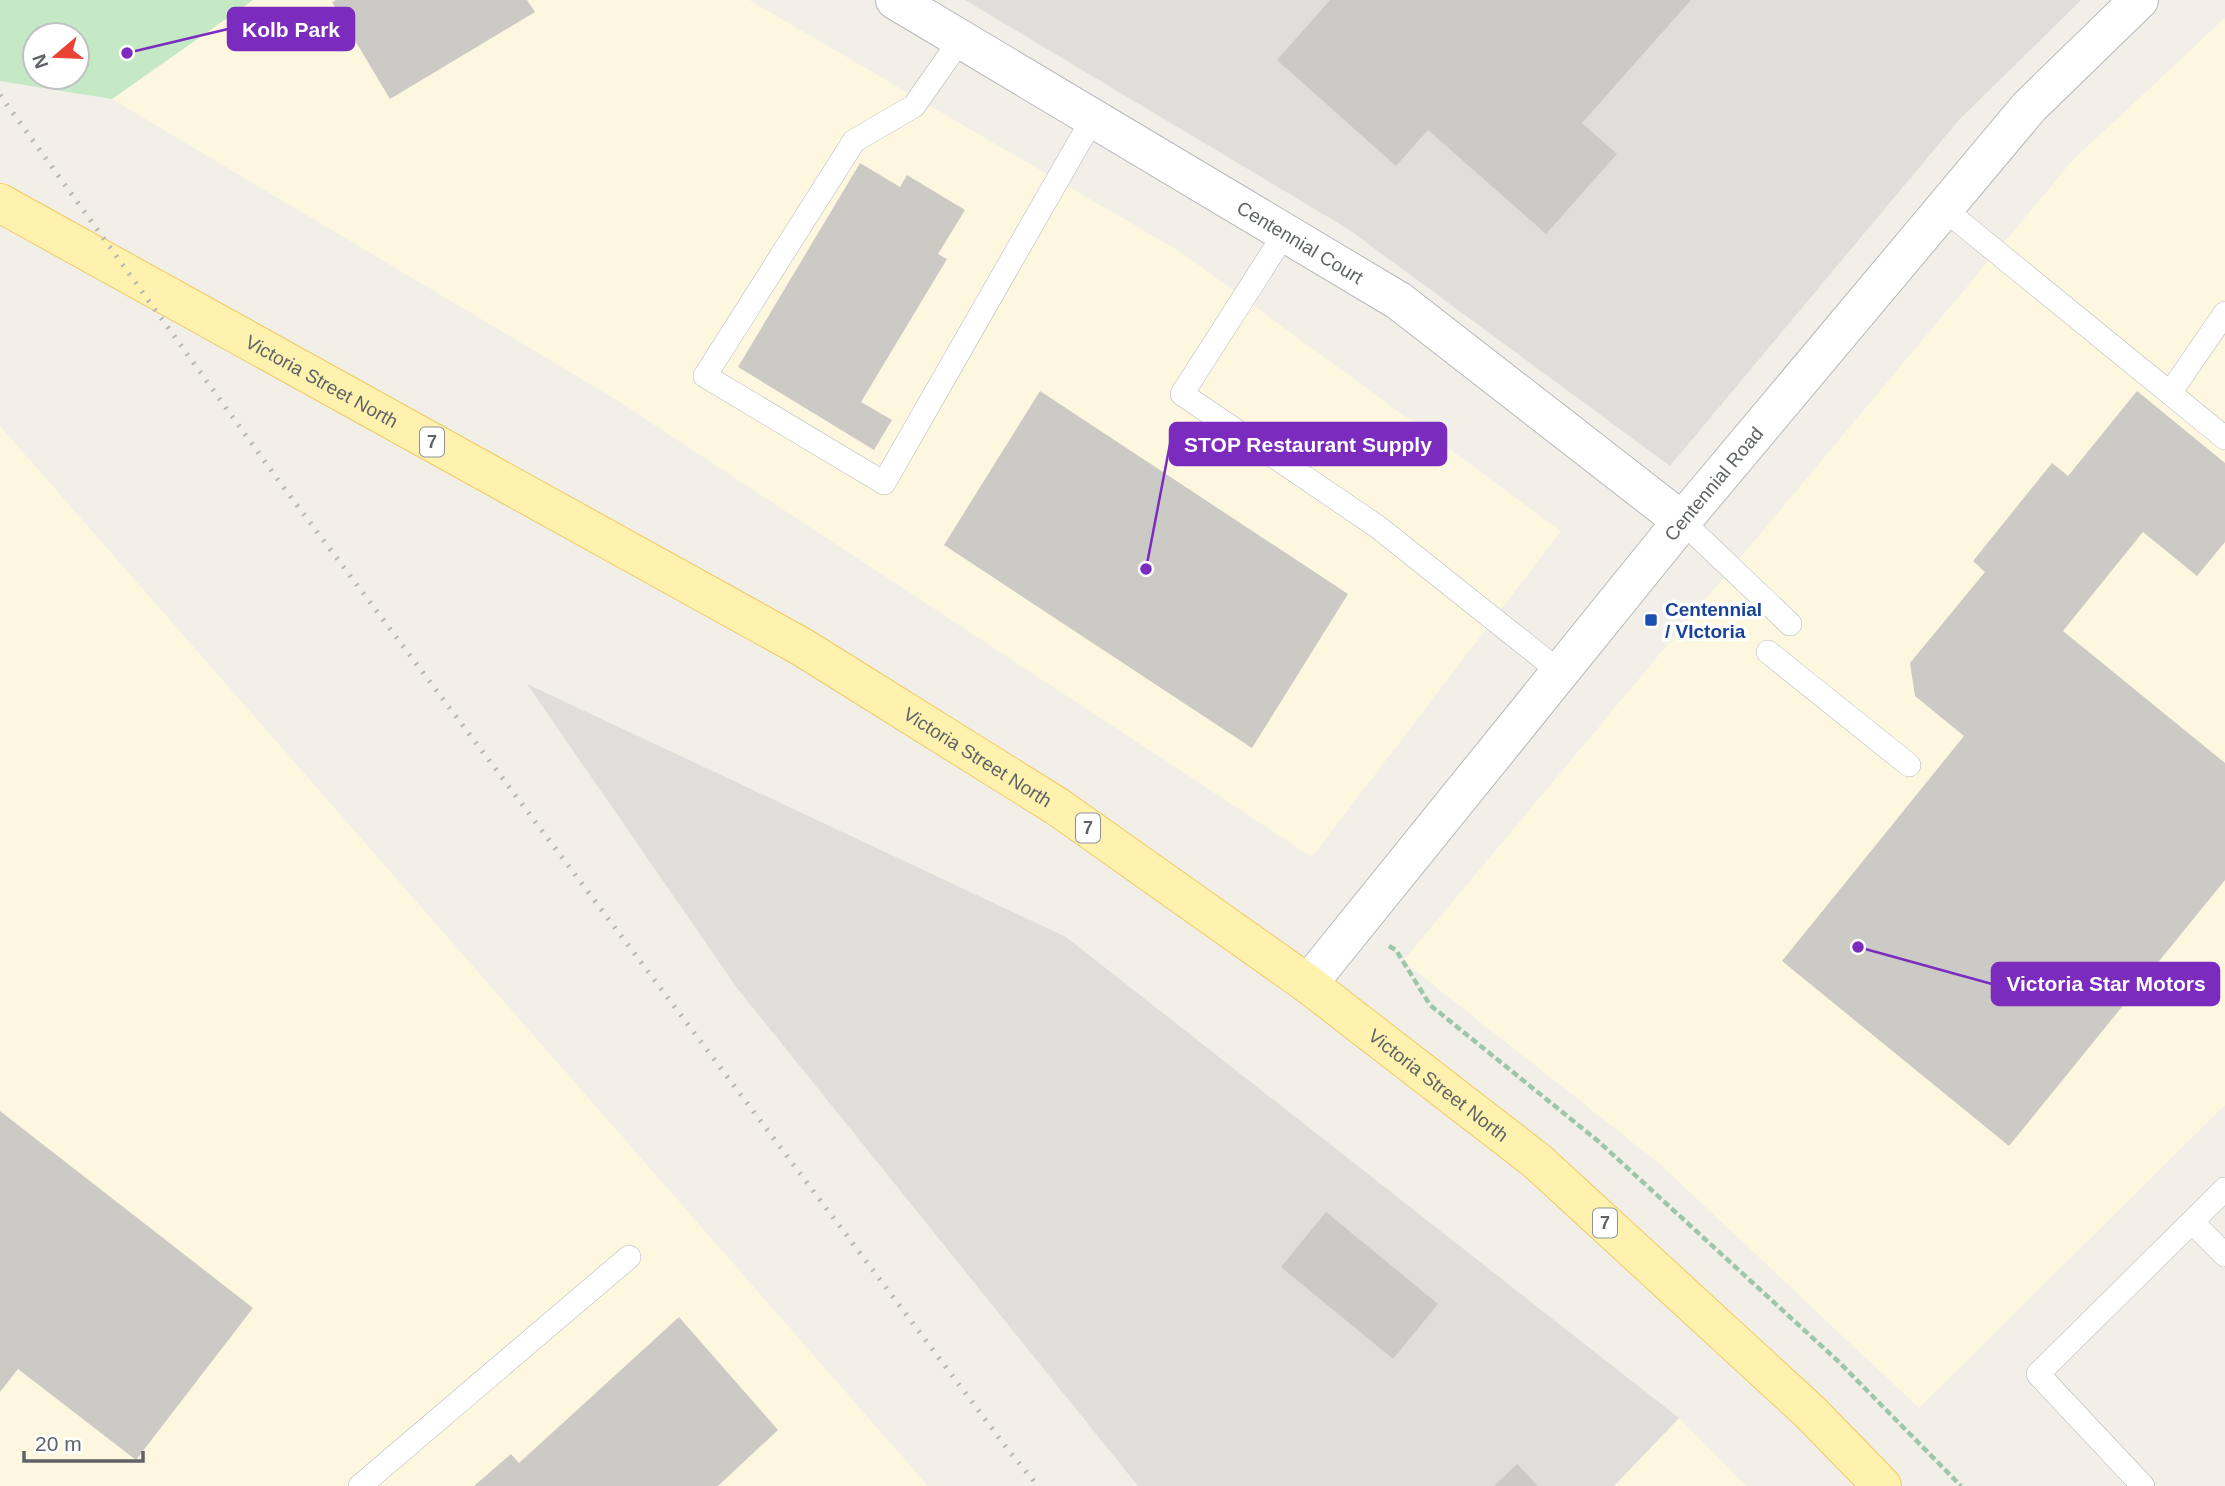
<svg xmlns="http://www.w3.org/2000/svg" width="2225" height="1486" font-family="Helvetica,sans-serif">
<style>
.commercial{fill:#fef7e0}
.industrial{fill:#e0deda}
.green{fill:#c5e8c5;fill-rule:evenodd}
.building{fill:#cccac5}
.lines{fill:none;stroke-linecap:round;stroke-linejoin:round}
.lane-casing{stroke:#b5b8bc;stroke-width:24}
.street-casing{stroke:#b5b8bc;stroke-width:40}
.primary-casing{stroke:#f2c960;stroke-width:40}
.path{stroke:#9cc7a9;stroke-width:4.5;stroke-dasharray:7 3.5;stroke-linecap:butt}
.lane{stroke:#fff;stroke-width:23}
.street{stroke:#fff;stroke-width:38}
.primary{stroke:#fff2af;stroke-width:38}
.rail{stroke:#b6b7b8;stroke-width:5;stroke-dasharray:2 9;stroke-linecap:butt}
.transit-dot{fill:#1a4fb4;stroke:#fff;stroke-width:2.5}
.labels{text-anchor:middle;stroke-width:7;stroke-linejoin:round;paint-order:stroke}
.shield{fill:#fff;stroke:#8f9295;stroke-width:2}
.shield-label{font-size:18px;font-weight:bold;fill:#5f6368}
.street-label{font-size:19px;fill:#5f6368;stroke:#fff}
.transit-label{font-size:19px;font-weight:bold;fill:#164399;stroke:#fff;text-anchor:start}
.leader{fill:none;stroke:#7b2cbf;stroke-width:2.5}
.callout-dot{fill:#7b2cbf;stroke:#fff;stroke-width:2.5}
.callout{fill:#7b2cbf;stroke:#7b2cbf;stroke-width:2.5}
.callout-label{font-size:21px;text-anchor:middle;font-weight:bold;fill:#fff}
</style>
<rect width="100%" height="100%" fill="#f1efe8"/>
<!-- commercial -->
<g class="commercial">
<path d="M247,0H749L1182,253L1561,531L1312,857L612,397L112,99Z"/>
<path d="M2225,18V1105L1919,1408L1660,1164L1403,961L2073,160Z"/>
<path d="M0,426L655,1174L928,1486H0Z"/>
<path d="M1679,1418L1746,1486H1614Z"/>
</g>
<!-- industrial -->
<g class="industrial">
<path d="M965,0H2081L1958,121L1670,466L1348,229Z"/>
<path d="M527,684L1066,937L1679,1418L1614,1486H1138L737,988Z"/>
</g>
<!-- green -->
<path class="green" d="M0,0H253L112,99L0,81ZM77,35V77H35V35Z"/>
<!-- building -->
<g class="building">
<path d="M336,0H527L535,12L390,99L332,2Z"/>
<path d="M1330,0H1691L1582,123L1617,154L1546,234L1428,130L1396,166L1277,60Z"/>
<path d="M860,163L900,187L907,175L965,210L938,254L947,259L861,402L892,420L874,450L738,367Z"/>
<path d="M1040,391L1348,594L1252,748L944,545Z"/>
<path d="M2137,391L2225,463V542L2197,576L2143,532L2063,631L2225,763V880L2009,1146L1782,961L1964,736L1915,696L1910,663L1985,572L1973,561L2052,463L2068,476Z"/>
<path d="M0,1111L253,1308L136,1460L18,1369L0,1392Z"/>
<path d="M1326,1212L1438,1304L1393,1359L1281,1267Z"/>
<path d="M679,1317L778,1430L718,1486H474L511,1454L519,1463Z"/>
<path d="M1517,1464L1538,1486H1494Z"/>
</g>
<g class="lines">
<defs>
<g id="lane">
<path d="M961,39L914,106L854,141L705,376L884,483L1093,118"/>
<path d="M1944,209L2225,438"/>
<path d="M1285,233L1182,394L1378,527L1560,672"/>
<path d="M2170,393L2225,313"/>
<path d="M1682,521L1790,624"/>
<path d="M1768,652L1909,765"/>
<path d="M2192,1222L2225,1255"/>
<path d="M360,1486L629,1257"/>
<path d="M2143,1486L2038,1374L2225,1189"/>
</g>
<g id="street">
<path id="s1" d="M895,0L1399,301L1682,521"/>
<path id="s2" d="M1308,984L1682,521L2029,107L2139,0"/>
</g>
<g id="primary">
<path id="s3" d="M0,203L802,647L1058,807L1308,984L1537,1161L1810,1412L1882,1486"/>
</g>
</defs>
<!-- lane casing -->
<use href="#lane" class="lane-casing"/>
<!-- street casing -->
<use href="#street" class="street-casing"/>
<!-- primary casing -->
<use href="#primary" class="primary-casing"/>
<!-- path -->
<path class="path" d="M1389,946L1396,950L1430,1005L1598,1141L1839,1362L1961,1486"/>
<!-- lane -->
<use href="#lane" class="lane"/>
<!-- street -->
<use href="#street" class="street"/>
<!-- primary -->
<use href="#primary" class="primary"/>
<!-- rail -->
<path class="rail" d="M0,95L281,484L1009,1451L1038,1486"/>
</g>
<!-- markers -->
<rect class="transit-dot" x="1644" y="613" width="14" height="14" rx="3.5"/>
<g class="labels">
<!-- shield labels -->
<g class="shield">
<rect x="420" y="427.5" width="24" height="29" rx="5"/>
<rect x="1076" y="813.5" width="24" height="29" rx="5"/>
<rect x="1593" y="1208.5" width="24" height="29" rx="5"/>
</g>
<g class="shield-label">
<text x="432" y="448">7</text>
<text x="1088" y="834">7</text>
<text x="1605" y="1229">7</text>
</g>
<!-- street labels -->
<g class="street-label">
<text dy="7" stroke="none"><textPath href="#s1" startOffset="472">Centennial Court</textPath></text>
<text dy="7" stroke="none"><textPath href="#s3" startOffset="368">Victoria Street North</textPath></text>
<text dy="7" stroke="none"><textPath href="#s2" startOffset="644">Centennial Road</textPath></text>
<text dy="7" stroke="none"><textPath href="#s3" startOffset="1124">Victoria Street North</textPath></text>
<text dy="7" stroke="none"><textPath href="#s3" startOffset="1690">Victoria Street North</textPath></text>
</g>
<!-- transit labels -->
<g class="transit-label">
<text x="1665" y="616">Centennial<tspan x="1665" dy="22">/ VIctoria</tspan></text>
</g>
</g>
<!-- callouts -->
<path class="leader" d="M127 53L228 29M1146 569L1170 444M1858 947L1992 984"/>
<g class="callout-dot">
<circle cx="127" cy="53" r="7"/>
<circle cx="1146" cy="569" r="7"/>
<circle cx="1858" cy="947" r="7"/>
</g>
<g class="callout">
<rect x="228" y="8" width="126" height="42" rx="7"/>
<rect x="1170" y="423" width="276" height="42" rx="7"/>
<rect x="1992" y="963" width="227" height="42" rx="7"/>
</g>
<g class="callout-label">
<text x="291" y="37">Kolb Park</text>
<text x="1308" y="452">STOP Restaurant Supply</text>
<text x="2106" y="991">Victoria Star Motors</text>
</g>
<!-- north arrow -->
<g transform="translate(56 56) rotate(251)"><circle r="33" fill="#ffffff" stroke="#bfc1c3" stroke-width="2"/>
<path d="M0-5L12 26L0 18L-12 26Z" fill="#ea4335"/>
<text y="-10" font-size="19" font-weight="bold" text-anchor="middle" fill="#5f6368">N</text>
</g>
<!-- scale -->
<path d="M24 1451v10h119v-10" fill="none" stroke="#5f6368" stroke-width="3.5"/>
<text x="35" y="1451" font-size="21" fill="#5f6368" stroke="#ffffff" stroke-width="5" paint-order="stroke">20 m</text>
</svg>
